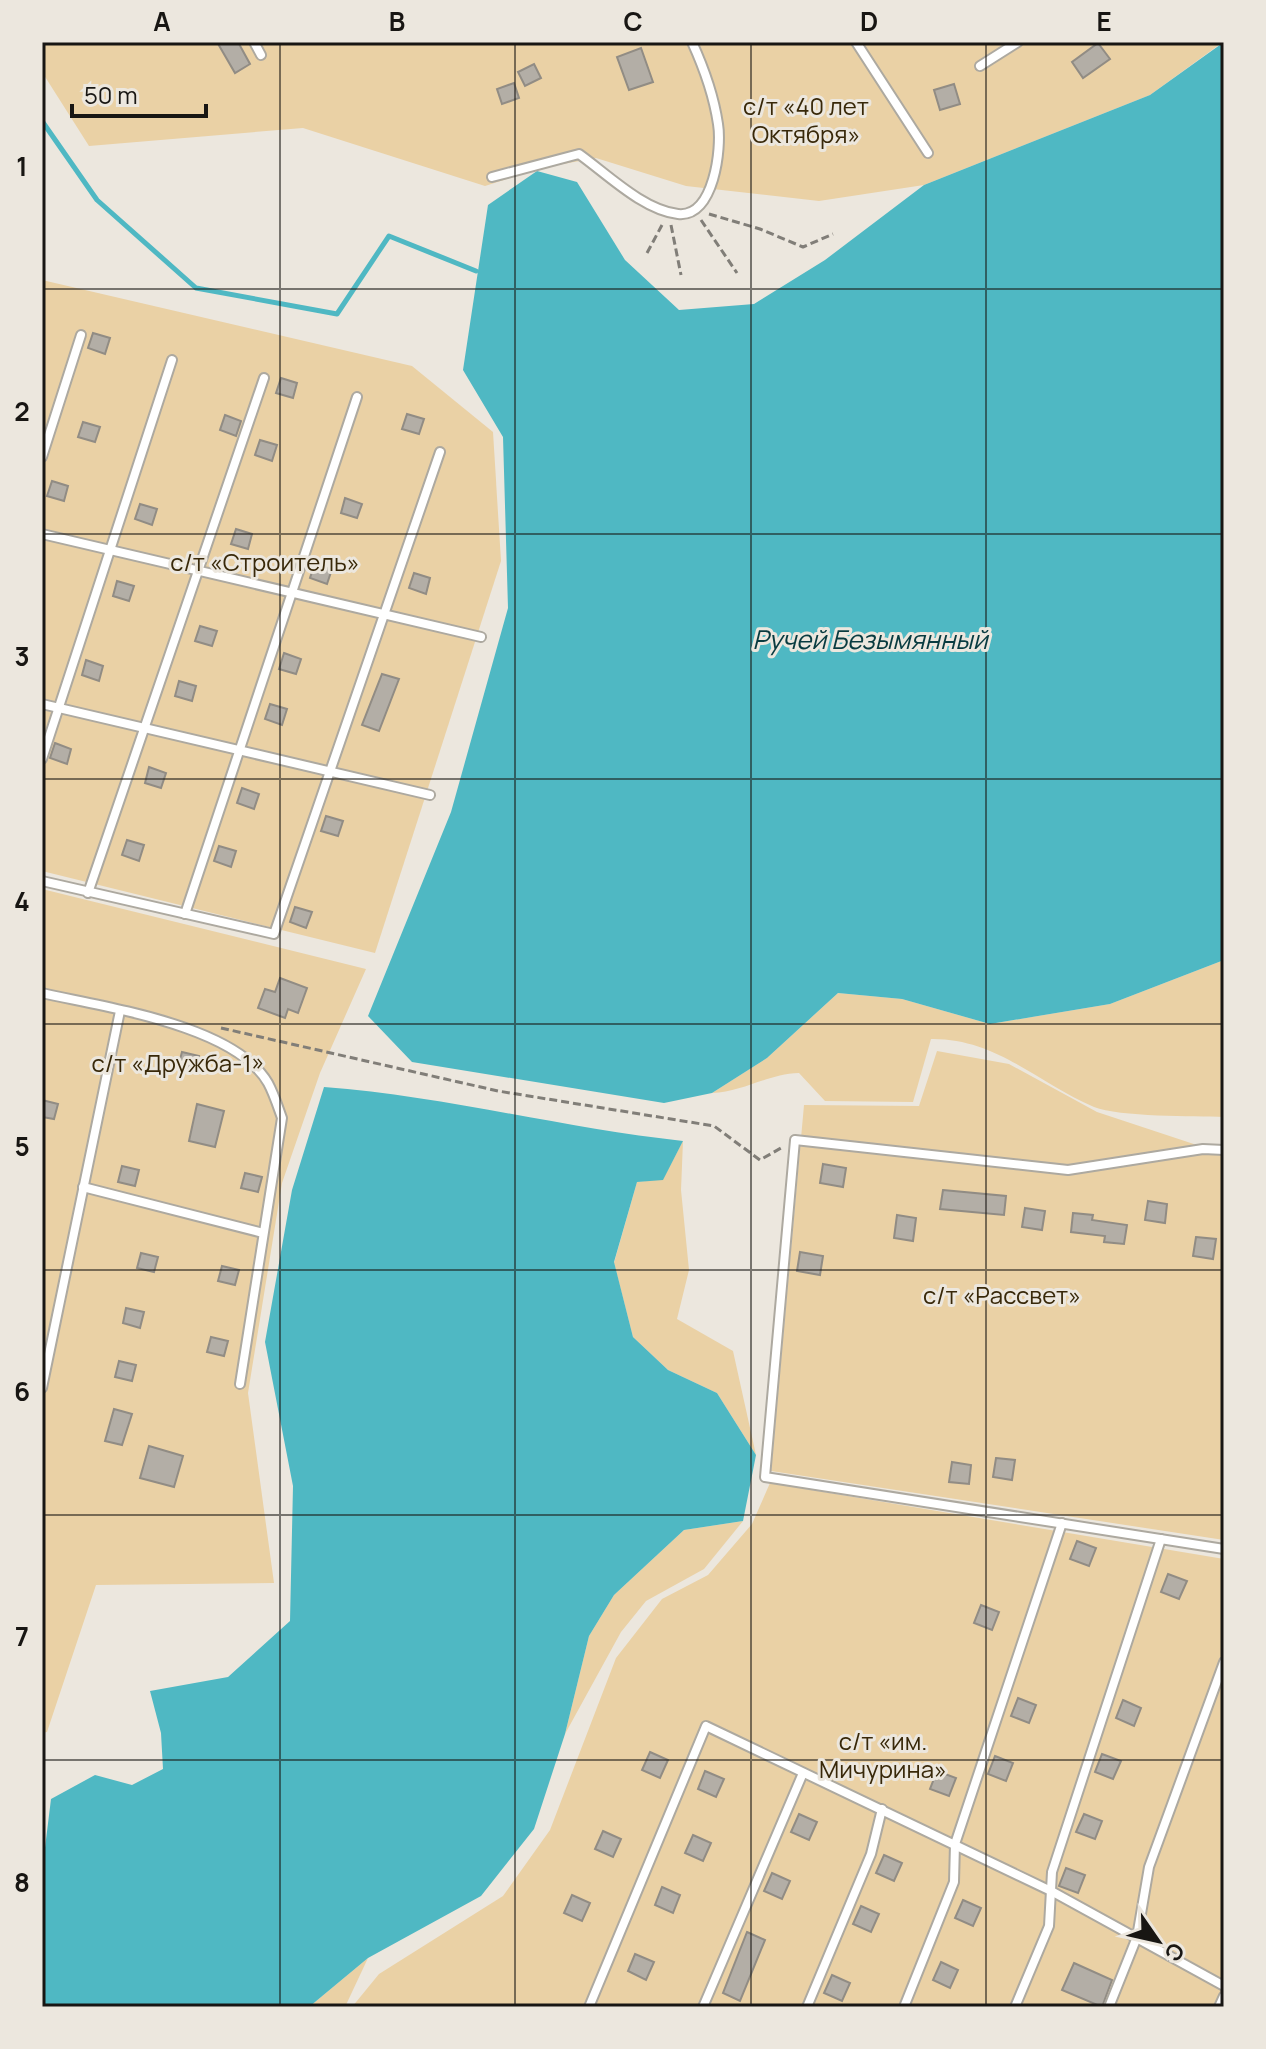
<svg xmlns="http://www.w3.org/2000/svg" width="1266" height="2049" font-family="Manrope,sans-serif">
<style>
.green{fill:#ead1a5}
.water{fill:#4fb8c3}
.lines{fill:none;stroke-linecap:round;stroke-linejoin:round}
.stream{stroke:#4fb8c3;stroke-width:5}
.building{fill:#b3aea6;stroke:#918c84;stroke-width:2}
.service-casing{stroke:#ada9a0;stroke-width:12}
.path{stroke:#817e78;stroke-width:3;stroke-dasharray:8 4;stroke-linecap:butt}
.service{stroke:#fff;stroke-width:8}
.grid{fill:none;stroke:#181613;stroke-width:2;stroke-opacity:0.55}
.labels{text-anchor:middle;stroke-width:6;stroke-linejoin:round;paint-order:stroke}
.park-label{font-size:24px;fill:#382809;stroke:#ece7de}
.water-label{font-size:26px;font-style:italic;fill:#083b40;stroke:#ece7de}
.neatline{fill:none;stroke:#181613;stroke-width:3}
.grid-label{font-size:26px;text-anchor:middle;font-weight:bold;fill:#181613}
</style>
<rect width="100%" height="100%" fill="#ece7de"/>
<!-- green -->
<g class="green">
<path d="M42,42H1223L1150,95L924,185L819,201L686,186L596,158L541,168L485,186L303,128L89,146L42,72Z"/>
<path d="M42,280L412,366L493,432L501,561L375,953L42,871Z"/>
<path d="M42,889L366,969L320,1073L282,1183L248,1393L274,1583L96,1585L47,1732L42,1733Z"/>
<path d="M1224,960V1117C1195,1116 1119,1117 1094,1107C1038,1083 996,1038 931,1039L913,1102L825,1101L799,1073C767,1074 743,1092 712,1093L767,1058L838,993L902,999L990,1024L1110,1004Z"/>
<path d="M937,1051L1009,1064L1097,1112L1224,1154V1540L771,1471L804,1105L919,1106Z"/>
<path d="M683,1141L681,1190L689,1270L677,1319L733,1351L756,1455L717,1393L668,1370L633,1337L614,1263L637,1182L663,1179Z"/>
<path d="M770,1483L1224,1559V2007H352L379,1974L503,1896L550,1830L616,1658L662,1599L708,1575L752,1524Z"/>
<path d="M743,1521L704,1569L646,1601L621,1632L565,1734L589,1636L614,1595L684,1530Z"/>
<path d="M368,1958L345,2007H309Z"/>
</g>
<!-- water -->
<g class="water">
<path d="M1224,42V960L1110,1004L990,1024L902,999L838,993L767,1058L712,1093L664,1103L412,1062L368,1016L451,812L508,608L503,437L463,370L488,205L537,171L577,182L625,260L679,310L754,304L825,260L924,185L1150,95Z"/>
<path d="M324,1087C445,1096 562,1128 683,1141L663,1180L637,1182L614,1262L633,1337L668,1370L717,1393L756,1455L743,1521L684,1530L614,1595L589,1636L565,1734L534,1829L481,1896L368,1958L309,2007H42V1872L51,1799L95,1775L132,1785L163,1769L161,1733L150,1691L228,1677L290,1621L293,1486L265,1342L292,1190Z"/>
</g>
<g class="lines">
<!-- stream -->
<path class="stream" d="M42,121L97,200L196,288L337,314L389,236L476,271"/>
</g>
<!-- building -->
<g class="building">
<path d="M217,42H238L250,64L235,73Z"/>
<path d="M1098,43L1110,59L1083,78L1072,62Z"/>
<path d="M641,48L653,82L629,90L617,57Z"/>
<path d="M534,64L541,78L525,86L518,72Z"/>
<path d="M514,83L519,98L502,104L497,89Z"/>
<path d="M954,84L960,104L940,110L934,90Z"/>
<path d="M93,333L110,338L105,354L88,348Z"/>
<path d="M281,378L297,383L293,398L276,393Z"/>
<path d="M407,414L424,419L419,434L402,429Z"/>
<path d="M225,415L241,421L236,436L220,430Z"/>
<path d="M83,422L100,427L95,442L78,437Z"/>
<path d="M260,440L277,445L272,461L255,455Z"/>
<path d="M52,481L68,486L64,501L47,496Z"/>
<path d="M345,498L362,504L357,518L341,513Z"/>
<path d="M140,504L157,509L152,525L135,519Z"/>
<path d="M236,529L252,534L248,549L231,544Z"/>
<path d="M315,563L332,569L327,584L310,578Z"/>
<path d="M414,573L430,578L426,594L409,588Z"/>
<path d="M117,581L134,586L129,601L113,596Z"/>
<path d="M200,626L217,631L212,646L195,641Z"/>
<path d="M284,653L301,659L296,674L279,669Z"/>
<path d="M86,660L103,666L99,681L82,675Z"/>
<path d="M382,674L399,679L379,731L362,725Z"/>
<path d="M179,681L196,686L192,701L175,696Z"/>
<path d="M270,704L287,709L282,725L265,719Z"/>
<path d="M55,743L71,749L67,764L50,758Z"/>
<path d="M149,767L166,773L161,788L145,783Z"/>
<path d="M242,788L259,794L254,809L237,803Z"/>
<path d="M326,816L343,821L338,836L321,831Z"/>
<path d="M127,840L144,845L139,861L122,855Z"/>
<path d="M219,846L236,851L231,867L214,861Z"/>
<path d="M295,907L312,912L306,928L290,922Z"/>
<path d="M280,978L307,988L298,1013L288,1009L285,1018L258,1008L265,989L275,992Z"/>
<path d="M182,1052L199,1056L196,1072L178,1067Z"/>
<path d="M42,1100L58,1104L54,1119L42,1117Z"/>
<path d="M197,1104L224,1111L215,1147L189,1141Z"/>
<path d="M823,1164L846,1168L843,1187L820,1183Z"/>
<path d="M122,1166L139,1170L135,1186L118,1182Z"/>
<path d="M245,1173L262,1177L258,1192L241,1188Z"/>
<path d="M943,1190L1006,1196L1004,1215L940,1209Z"/>
<path d="M1148,1201L1167,1204L1165,1223L1145,1220Z"/>
<path d="M1025,1208L1045,1211L1042,1230L1022,1227Z"/>
<path d="M1073,1213L1093,1215L1092,1220L1127,1225L1124,1244L1104,1242L1105,1236L1071,1232Z"/>
<path d="M897,1215L916,1218L913,1241L894,1238Z"/>
<path d="M1196,1237L1216,1239L1213,1259L1193,1256Z"/>
<path d="M800,1252L823,1256L820,1275L797,1271Z"/>
<path d="M141,1253L158,1257L154,1272L137,1268Z"/>
<path d="M222,1266L239,1270L235,1285L218,1281Z"/>
<path d="M126,1308L144,1312L140,1328L123,1323Z"/>
<path d="M211,1337L228,1341L224,1356L207,1352Z"/>
<path d="M119,1361L136,1365L132,1381L115,1377Z"/>
<path d="M114,1409L132,1414L122,1445L105,1441Z"/>
<path d="M149,1446L183,1456L174,1487L140,1478Z"/>
<path d="M996,1458L1015,1460L1012,1480L993,1477Z"/>
<path d="M952,1462L971,1465L969,1484L949,1482Z"/>
<path d="M1077,1541L1096,1548L1089,1566L1070,1559Z"/>
<path d="M1168,1574L1187,1581L1179,1599L1161,1592Z"/>
<path d="M981,1605L999,1612L992,1630L974,1623Z"/>
<path d="M1018,1698L1036,1705L1029,1723L1011,1716Z"/>
<path d="M1123,1700L1141,1708L1134,1726L1116,1718Z"/>
<path d="M650,1752L668,1760L660,1778L642,1770Z"/>
<path d="M1102,1754L1121,1761L1113,1779L1095,1772Z"/>
<path d="M995,1756L1013,1763L1006,1781L988,1774Z"/>
<path d="M705,1771L724,1779L716,1797L698,1789Z"/>
<path d="M937,1771L956,1778L949,1796L930,1789Z"/>
<path d="M799,1814L817,1822L809,1840L791,1832Z"/>
<path d="M1084,1814L1102,1821L1095,1839L1076,1832Z"/>
<path d="M603,1831L621,1839L613,1857L595,1849Z"/>
<path d="M693,1835L711,1843L703,1861L685,1853Z"/>
<path d="M884,1855L902,1863L894,1881L876,1873Z"/>
<path d="M1066,1868L1085,1875L1078,1893L1059,1886Z"/>
<path d="M772,1873L790,1881L782,1899L764,1891Z"/>
<path d="M662,1887L680,1895L673,1913L655,1905Z"/>
<path d="M572,1895L590,1903L582,1921L564,1913Z"/>
<path d="M963,1900L981,1908L973,1926L955,1918Z"/>
<path d="M861,1906L879,1914L871,1932L853,1924Z"/>
<path d="M747,1932L765,1940L740,2001L723,1993Z"/>
<path d="M635,1954L654,1962L646,1980L628,1971Z"/>
<path d="M941,1962L958,1970L950,1988L933,1980Z"/>
<path d="M1074,1963L1112,1980L1102,2007L1062,1990Z"/>
<path d="M832,1975L850,1983L842,2001L824,1993Z"/>
</g>
<g class="lines">
<defs>
<g id="service">
<path d="M254,42L261,55"/>
<path d="M856,42L928,153"/>
<path d="M980,66L1018,42"/>
<path d="M492,177L579,154C607,174 643,210 678,214C714,218 722,148 718,124C714,97 703,66 692,42"/>
<path d="M42,457L81,335"/>
<path d="M42,534L481,637"/>
<path d="M42,704L430,795"/>
<path d="M42,759L172,360"/>
<path d="M42,881L274,934L440,452"/>
<path d="M88,893L264,378"/>
<path d="M185,914L357,397"/>
<path d="M42,993C103,1007 235,1025 268,1083C274,1094 278,1107 282,1118L240,1384"/>
<path d="M1224,1150L1203,1149L1068,1170L795,1140L765,1477L1224,1549"/>
<path d="M83,1187L263,1233"/>
<path d="M42,1388L120,1011"/>
<path d="M589,2007L706,1726L1053,1892L1224,1986"/>
<path d="M703,2007L803,1773"/>
<path d="M807,2007L871,1854L882,1809"/>
<path d="M904,2007L954,1882L955,1844L1062,1523"/>
<path d="M1015,2007L1049,1926L1052,1872L1161,1539"/>
<path d="M1109,2007L1137,1937L1149,1867L1224,1662"/>
<path d="M1219,2007L1224,1996"/>
</g>
</defs>
<!-- service casing -->
<use href="#service" class="service-casing"/>
<!-- path -->
<g class="path">
<path d="M709,214L760,229L803,247L833,234"/>
<path d="M701,220L737,273"/>
<path d="M671,225L681,275"/>
<path d="M647,253L662,225"/>
<path d="M221,1028L498,1091L714,1126L760,1160L781,1148"/>
</g>
<!-- service -->
<use href="#service" class="service"/>
</g>
<!-- grid -->
<path class="grid" d="M280,42V2007M515,42V2007M751,42V2007M986,42V2007M42,289H1224M42,534H1224M42,779H1224M42,1024H1224M42,1270H1224M42,1515H1224M42,1760H1224"/>
<g class="labels">
<!-- park labels -->
<g class="park-label">
<text x="806" y="115">с/т «40 лет<tspan x="806" dy="28">Октября»</tspan></text>
<text x="265" y="571">с/т «Строитель»</text>
<text x="178" y="1072">с/т «Дружба-1»</text>
<text x="1002" y="1304">с/т «Рассвет»</text>
<text x="883" y="1750">с/т «им.<tspan x="883" dy="28">Мичурина»</tspan></text>
</g>
<!-- water labels -->
<g class="water-label">
<text x="870" y="649">Ручей Безымянный</text>
</g>
</g>
<!-- border -->
<rect width="1266" height="2049" fill="none" stroke="#ece7de" stroke-width="88"/>
<!-- north arrow -->
<g transform="translate(1158 1941) rotate(124)" stroke="#ece7de" stroke-width="6" paint-order="stroke">
<path d="M0-6L14 30L0 20L-14 30Z" fill="#181613"/>
<text y="-12" font-size="22" font-weight="bold" text-anchor="middle" fill="#181613">С</text>
</g>
<!-- scale -->
<path d="M72 104v12h134v-12" fill="none" stroke="#181613" stroke-width="4"/>
<text x="84" y="104" font-size="24" fill="#181613" stroke="#ece7de" stroke-width="6" paint-order="stroke">50 m</text>
<rect x="44" y="44" width="1178" height="1961" class="neatline"/>
<g class="grid-label">
<text x="162" y="31">A</text>
<text x="397" y="31">B</text>
<text x="633" y="31">C</text>
<text x="869" y="31">D</text>
<text x="1104" y="31">E</text>
<text x="22" y="176">1</text>
<text x="22" y="421">2</text>
<text x="22" y="666">3</text>
<text x="22" y="911">4</text>
<text x="22" y="1156">5</text>
<text x="22" y="1401">6</text>
<text x="22" y="1646">7</text>
<text x="22" y="1892">8</text>
</g>
</svg>
